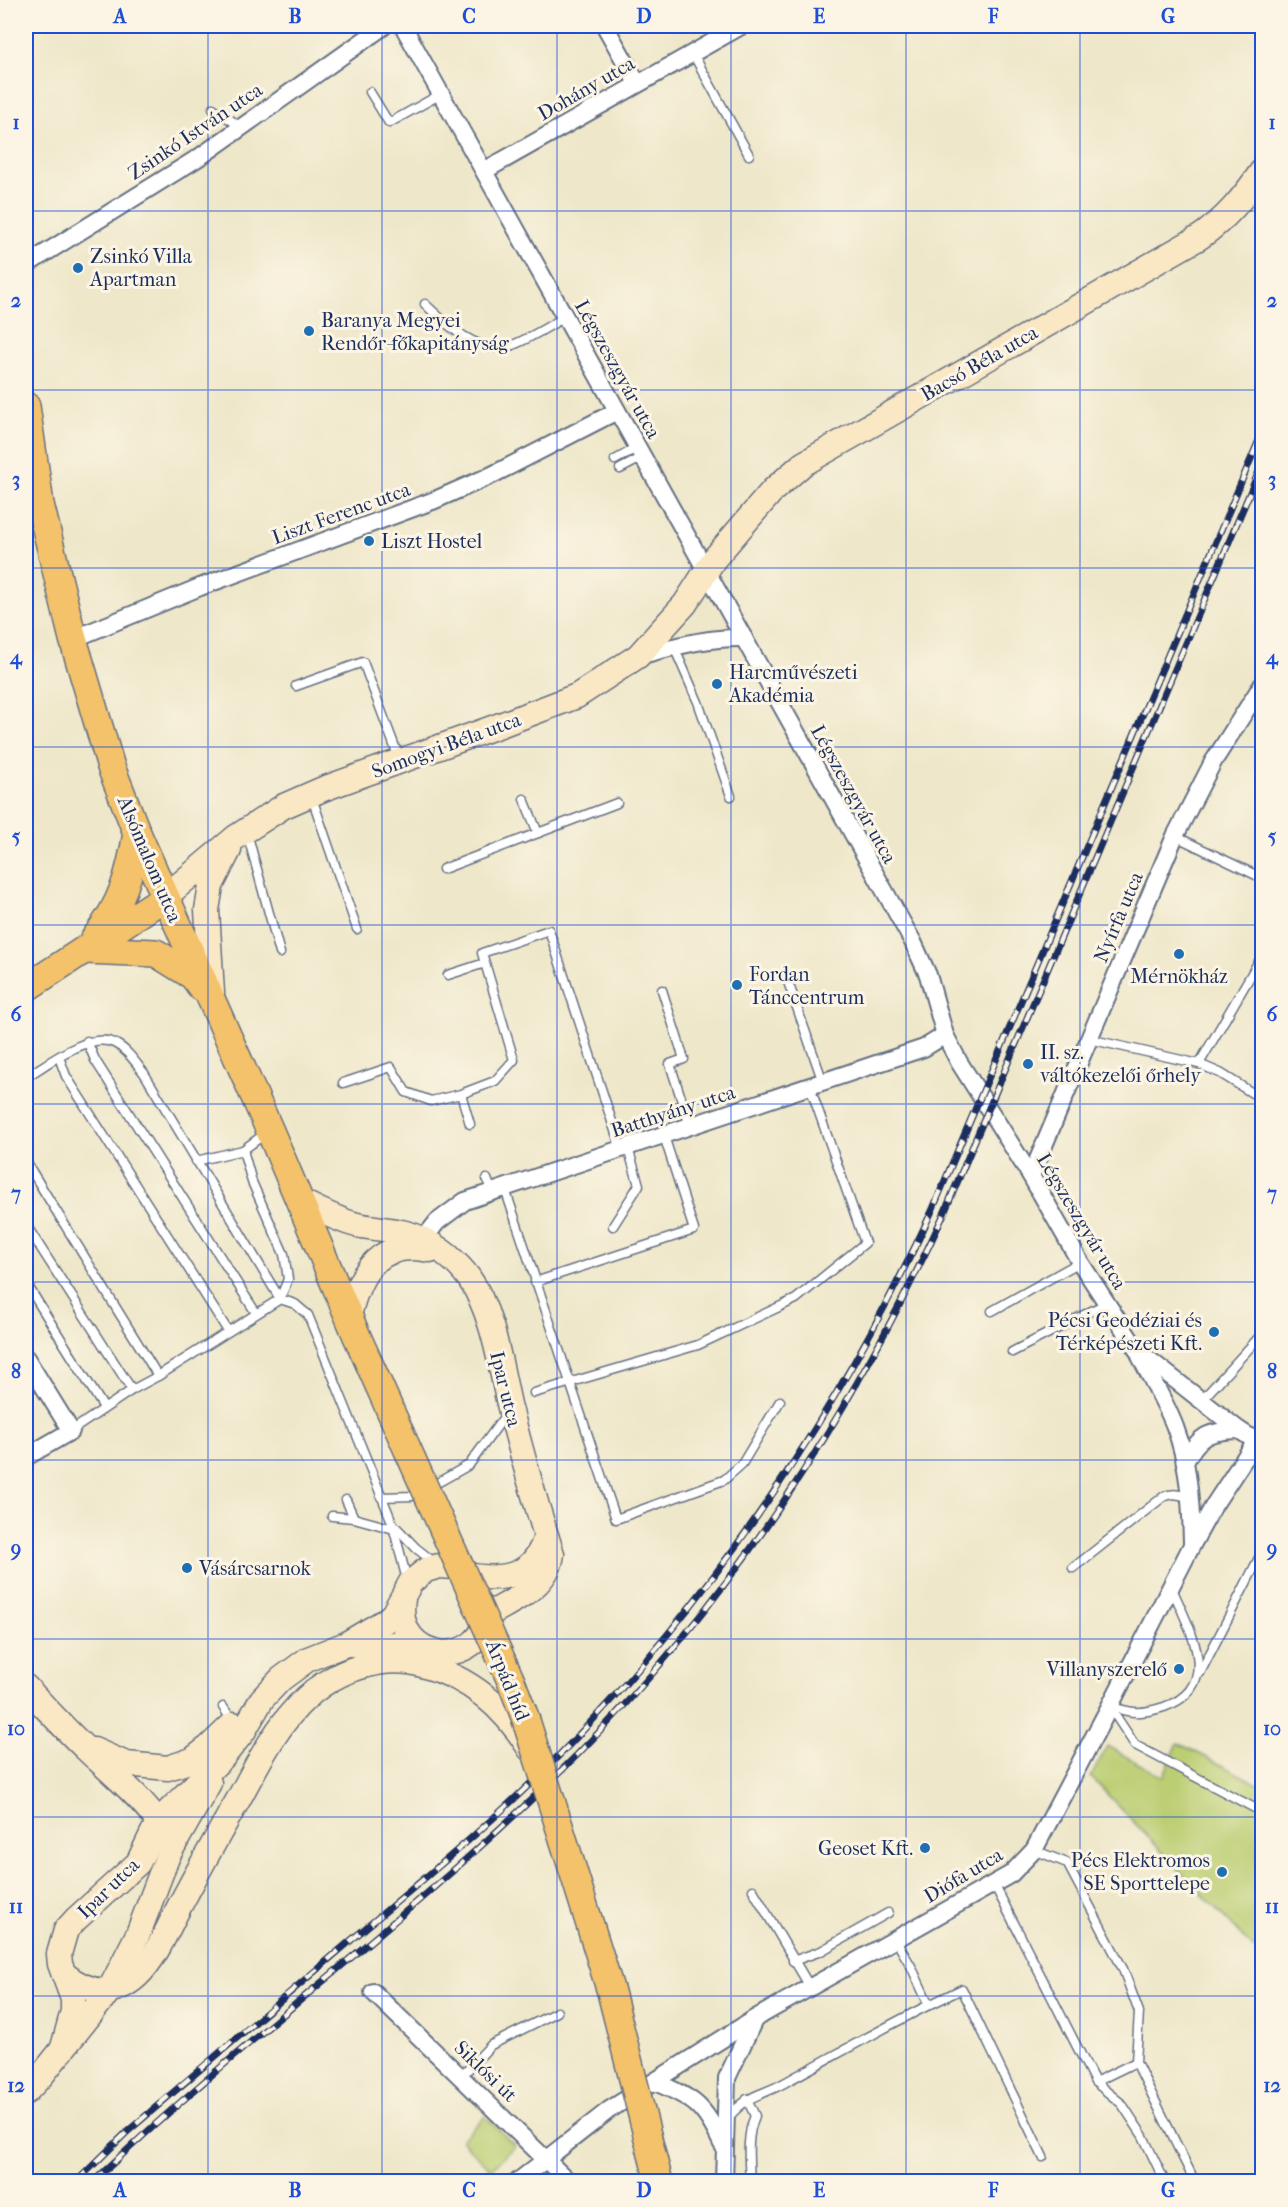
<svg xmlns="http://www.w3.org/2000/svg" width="1288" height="2207" font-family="'IM FELL French Canon',serif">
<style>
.green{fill:#bbce72;stroke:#6b7e68;stroke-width:1.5}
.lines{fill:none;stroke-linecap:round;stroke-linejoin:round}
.lane-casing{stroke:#656f83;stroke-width:11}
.street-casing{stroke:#656f83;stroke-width:20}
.secondary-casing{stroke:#656f83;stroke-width:27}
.primary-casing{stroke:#656f83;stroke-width:30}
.lane{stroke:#fff;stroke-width:8}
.street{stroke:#fff;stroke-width:16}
.secondary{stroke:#fae7c3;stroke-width:24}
.primary{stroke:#f3c26a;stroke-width:27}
.rail-casing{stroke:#1b2f5e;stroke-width:7}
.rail{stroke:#fcf5e5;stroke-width:4.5;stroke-dasharray:14;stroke-linecap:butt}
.primary-bridge-casing{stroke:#656f83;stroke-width:30;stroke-linecap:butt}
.primary-bridge{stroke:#f3c26a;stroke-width:27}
.grid{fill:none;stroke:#1d4ed8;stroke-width:1.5;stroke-opacity:0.55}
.poi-dot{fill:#1f6fb2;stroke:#fcf5e5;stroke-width:2}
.labels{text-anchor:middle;stroke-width:6;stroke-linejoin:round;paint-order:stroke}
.street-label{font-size:20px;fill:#1b2f5e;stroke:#fcf5e5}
.poi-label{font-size:20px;fill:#1b2f5e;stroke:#fcf5e5;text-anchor:start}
.neatline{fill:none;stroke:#1d4ed8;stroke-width:2}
.grid-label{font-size:20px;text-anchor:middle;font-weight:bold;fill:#1d4ed8}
</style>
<rect width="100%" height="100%" fill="#fcf5e5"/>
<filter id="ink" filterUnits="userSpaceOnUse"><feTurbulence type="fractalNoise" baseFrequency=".0167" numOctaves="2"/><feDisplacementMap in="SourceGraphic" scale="12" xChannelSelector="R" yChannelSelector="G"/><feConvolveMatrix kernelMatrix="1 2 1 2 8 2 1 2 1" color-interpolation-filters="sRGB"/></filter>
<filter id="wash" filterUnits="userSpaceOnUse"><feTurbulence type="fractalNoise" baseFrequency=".008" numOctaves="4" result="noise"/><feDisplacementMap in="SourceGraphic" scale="24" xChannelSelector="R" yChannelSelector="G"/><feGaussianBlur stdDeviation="1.35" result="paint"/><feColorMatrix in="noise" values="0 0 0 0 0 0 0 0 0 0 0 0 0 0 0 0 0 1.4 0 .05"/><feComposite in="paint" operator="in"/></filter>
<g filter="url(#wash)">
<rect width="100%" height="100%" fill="#eee7c9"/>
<!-- green -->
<g class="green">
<path d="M1178,1743L1262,1786V1957L1091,1777L1107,1746L1163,1777Z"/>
<path d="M485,2116L515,2146L491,2169L461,2140Z"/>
</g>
</g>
<g filter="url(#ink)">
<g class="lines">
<defs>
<g id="lane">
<path d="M692,52L749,155"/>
<path d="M370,92L389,123L441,94"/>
<path d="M213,108L241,127"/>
<path d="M425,304C445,323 479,356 510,346C529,339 547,327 565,317"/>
<path d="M615,460L638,447"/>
<path d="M620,469L643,457"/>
<path d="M674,647L698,702L731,796"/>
<path d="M296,686L363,662L399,758"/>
<path d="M312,798L357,929"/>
<path d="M247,833L280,953"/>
<path d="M538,833L617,803"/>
<path d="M1175,836L1262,878"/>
<path d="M443,869L538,833L524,799"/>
<path d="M448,975L485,963"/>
<path d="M787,979L823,1082"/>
<path d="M662,990L684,1059L670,1064L690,1126"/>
<path d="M1089,1039L1199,1064L1220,1073L1262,1099"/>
<path d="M87,1041L95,1060L256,1313"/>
<path d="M59,1057L66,1076L228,1331"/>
<path d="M1199,1064L1262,956"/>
<path d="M26,1077C48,1064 89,1031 114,1043C127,1049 135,1062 144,1073L280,1299L295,1304L308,1315L392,1522L407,1580"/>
<path d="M343,1083L391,1067L406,1092L431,1101L461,1094L495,1081L514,1060L482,953L549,930L621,1149"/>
<path d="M461,1094L470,1124"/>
<path d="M196,1161L243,1150"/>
<path d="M26,1162L158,1376"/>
<path d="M487,1179L492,1192"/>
<path d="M505,1189L616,1519L724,1480L742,1464L780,1401"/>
<path d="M26,1225L132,1390"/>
<path d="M613,1226L639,1185L628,1148"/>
<path d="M535,1282L694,1230L664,1136"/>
<path d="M26,1283L104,1408"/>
<path d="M992,1311L1080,1262"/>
<path d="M1012,1352L1107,1303"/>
<path d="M534,1393L698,1345L796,1299L865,1243L810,1087"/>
<path d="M1201,1401L1262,1334"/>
<path d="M71,1431L132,1390L158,1376L280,1299L288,1279L284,1254L252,1182L243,1150L266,1133"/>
<path d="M381,1497L414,1496L469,1465L507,1413"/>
<path d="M346,1500L354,1518"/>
<path d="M332,1516L354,1518L394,1529"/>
<path d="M392,1523L416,1548L435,1563"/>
<path d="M1073,1568L1163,1497C1173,1492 1181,1495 1191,1498"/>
<path d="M1200,1673L1262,1552"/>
<path d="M1110,1706C1132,1714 1142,1714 1164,1707C1225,1686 1188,1627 1172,1588"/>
<path d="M223,1707L233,1722"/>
<path d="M1110,1707L1135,1745L1262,1812"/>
<path d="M1034,1850L1067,1863L1123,1969L1139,2012L1136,2062L1195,2182"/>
<path d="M994,1884L1095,2082L1122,2104L1143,2136L1165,2182"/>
<path d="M753,1890L810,1987"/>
<path d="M793,1961L821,1951L888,1913"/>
<path d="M929,2005L962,1989L1043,2157"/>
<path d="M461,2077L491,2045L557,2012"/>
<path d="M1095,2082L1136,2062"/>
<path d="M747,2099L755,2116C746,2136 749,2160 750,2182"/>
<path d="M728,2118C750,2092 760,2097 786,2082C834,2056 881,2029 929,2005L911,1966L895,1939"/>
</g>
<g id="street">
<path d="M403,26L913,942L928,975L945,1035L959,1062L1031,1176L1080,1262L1137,1350L1239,1430L1262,1445"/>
<path d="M605,26L637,83"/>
<path d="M484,171L741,26"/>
<path d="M26,265L201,156L384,26"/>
<path d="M73,639L200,587L435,500L492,475L617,411"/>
<path d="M638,656C674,647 707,637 744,638"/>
<path d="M1031,1176L1175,836L1213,762L1262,685"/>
<path d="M423,1240L437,1222L465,1201L924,1048L945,1035"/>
<path d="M1140,1356C1151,1379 1166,1403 1175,1427C1189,1464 1191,1503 1192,1542"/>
<path d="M26,1358L71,1431L26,1457"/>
<path d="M1185,1462C1199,1435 1208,1431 1239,1430"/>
<path d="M373,1992L569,2182"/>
<path d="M655,2082C694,2098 705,2106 722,2144"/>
<path d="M517,2182L609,2110L754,2019L1011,1874L1034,1850L1110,1706L1192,1545L1214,1505L1256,1441"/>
<path d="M724,2182L727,2078L754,2020"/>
</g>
<g id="secondary">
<path d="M165,897L236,837L284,806L323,789L495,727L577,696L638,656L685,604L714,559L773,490L803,464L1200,237C1226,219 1244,197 1262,171"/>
<path d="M212,993L207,910L211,886L229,850"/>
<path d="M298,1200C317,1209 337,1220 357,1225C380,1230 404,1229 424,1240C441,1249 458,1263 469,1278C493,1312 500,1365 509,1404C522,1455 536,1505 552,1554C548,1587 513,1600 488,1615"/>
<path d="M349,1316C359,1272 379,1239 430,1250"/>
<path d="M473,1576C509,1581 535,1574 546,1536"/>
<path d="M403,1599C392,1664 485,1672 488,1610"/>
<path d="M348,1644L382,1645L415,1642"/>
<path d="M26,1687C45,1707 64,1728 84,1747C103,1766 160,1811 163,1835"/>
<path d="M94,1750L126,1764L168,1768L192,1760L209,1747L233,1724"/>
<path d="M64,1974C87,1993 113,1998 137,1976C156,1958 167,1930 179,1907C198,1871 218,1835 238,1800C268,1745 295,1686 360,1667C380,1661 402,1659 422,1665C471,1678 504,1707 530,1749"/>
<path d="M62,2051L73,2011V1999L60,1964L59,1954L66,1930L76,1919L138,1863L158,1822L223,1757L243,1732L262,1699L281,1679L308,1659L346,1644L385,1621L393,1614L411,1582L426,1570L439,1566L454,1567L474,1577"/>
<path d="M26,2092L42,2075L109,1991L138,1934L168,1855L209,1783"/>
</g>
<g id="primary">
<path d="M26,406L40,504L73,639L111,767L137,833L270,1131L356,1334"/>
<path d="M95,938C122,904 130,875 137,833"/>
<path d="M85,950L156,953L193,976L201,987"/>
<path d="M26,988L165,897"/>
</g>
</defs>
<!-- lane casing -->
<use href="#lane" class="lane-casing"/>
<!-- street casing -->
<use href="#street" class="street-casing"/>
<!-- secondary casing -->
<use href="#secondary" class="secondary-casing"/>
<!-- primary casing -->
<use href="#primary" class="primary-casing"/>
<!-- lane -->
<use href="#lane" class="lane"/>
<!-- street -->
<use href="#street" class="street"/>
<!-- secondary -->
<use href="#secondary" class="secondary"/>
<!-- primary -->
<use href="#primary" class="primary"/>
<defs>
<g id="rail">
<path d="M76,2182L127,2132C201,2068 275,2005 349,1942C425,1878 502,1815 571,1743C722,1586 840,1409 932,1211L1262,433"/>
<path d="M93,2182C249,2033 426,1907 578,1754C732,1598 852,1413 943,1216L1262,464"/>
</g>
</defs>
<!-- rail casing -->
<use href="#rail" class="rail-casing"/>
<!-- rail -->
<use href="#rail" class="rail"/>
<defs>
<path id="primary-bridge" d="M356,1334L511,1681L525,1717L611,1992L659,2182"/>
</defs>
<!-- primary-bridge casing -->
<use href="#primary-bridge" class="primary-bridge-casing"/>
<!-- primary-bridge -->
<use href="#primary-bridge" class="primary-bridge"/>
</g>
</g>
<!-- grid -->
<path class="grid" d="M208,26V2182M382,26V2182M557,26V2182M731,26V2182M906,26V2182M1080,26V2182M26,211H1262M26,390H1262M26,568H1262M26,747H1262M26,925H1262M26,1104H1262M26,1282H1262M26,1460H1262M26,1639H1262M26,1817H1262M26,1996H1262"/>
<!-- markers -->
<g class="poi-dot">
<circle cx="78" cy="268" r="6"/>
<circle cx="309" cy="331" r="6"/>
<circle cx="369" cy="541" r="6"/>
<circle cx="717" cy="684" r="6"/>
<circle cx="1179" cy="954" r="6"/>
<circle cx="737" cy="985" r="6"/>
<circle cx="1028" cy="1064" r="6"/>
<circle cx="1214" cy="1332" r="6"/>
<circle cx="187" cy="1568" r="6"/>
<circle cx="1179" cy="1669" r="6"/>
<circle cx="925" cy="1848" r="6"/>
<circle cx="1222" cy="1872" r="6"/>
</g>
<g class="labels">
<!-- street labels -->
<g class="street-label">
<text transform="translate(586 88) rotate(-30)" y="7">Dohány utca</text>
<text transform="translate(195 131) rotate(-34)" y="7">Zsinkó István utca</text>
<text transform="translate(979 363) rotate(-30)" y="7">Bacsó Béla utca</text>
<text transform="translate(618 369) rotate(61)" y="7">Légszeszgyár utca</text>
<text transform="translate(341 513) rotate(-20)" y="7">Liszt Ferenc utca</text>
<text transform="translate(446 745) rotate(-20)" y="7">Somogyi Béla utca</text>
<text transform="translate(854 794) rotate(61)" y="7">Légszeszgyár utca</text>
<text transform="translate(150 859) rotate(67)" y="7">Alsómalom utca</text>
<text transform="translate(1118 917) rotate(-67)" y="7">Nyírfa utca</text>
<text transform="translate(673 1111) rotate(-18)" y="7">Batthyány utca</text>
<text transform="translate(1082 1221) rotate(59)" y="7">Légszeszgyár utca</text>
<text transform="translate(506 1389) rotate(76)" y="7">Ipar utca</text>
<text transform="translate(508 1680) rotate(68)" y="7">Árpád híd</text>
<text transform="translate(963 1875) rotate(-31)" y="7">Diófa utca</text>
<text transform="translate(108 1888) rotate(-44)" y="7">Ipar utca</text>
<text transform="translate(486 2071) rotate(44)" y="7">Siklósi út</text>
</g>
<!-- poi labels -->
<g class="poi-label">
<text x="90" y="263">Zsinkó Villa<tspan x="90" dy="23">Apartman</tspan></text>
<text x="321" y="327">Baranya Megyei<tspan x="321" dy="23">Rendőr-főkapitányság</tspan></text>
<text x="381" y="548">Liszt Hostel</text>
<text x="729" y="679">Harcművészeti<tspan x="729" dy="23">Akadémia</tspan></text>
<text x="749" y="981">Fordan<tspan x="749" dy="23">Tánccentrum</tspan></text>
<text x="1179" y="983" text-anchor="middle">Mérnökház</text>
<text x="1040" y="1059">II. sz.<tspan x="1040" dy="23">váltókezelői őrhely</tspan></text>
<text x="1202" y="1327" text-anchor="end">Pécsi Geodéziai és<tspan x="1202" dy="23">Térképészeti Kft.</tspan></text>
<text x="199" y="1575">Vásárcsarnok</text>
<text x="1167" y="1676" text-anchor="end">Villanyszerelő</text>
<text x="913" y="1855" text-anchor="end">Geoset Kft.</text>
<text x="1210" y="1867" text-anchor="end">Pécs Elektromos<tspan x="1210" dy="23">SE Sporttelepe</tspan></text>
</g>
</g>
<!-- margin -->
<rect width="1288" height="2207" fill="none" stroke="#fcf5e5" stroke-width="66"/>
<rect x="33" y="33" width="1222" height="2141" class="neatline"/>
<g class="grid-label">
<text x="120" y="23">A</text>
<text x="295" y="23">B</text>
<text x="469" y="23">C</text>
<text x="644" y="23">D</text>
<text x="819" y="23">E</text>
<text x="993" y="23">F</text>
<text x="1168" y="23">G</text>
<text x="16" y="129">1</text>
<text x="1272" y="129">1</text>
<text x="16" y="307">2</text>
<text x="1272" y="307">2</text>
<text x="16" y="486">3</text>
<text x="1272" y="486">3</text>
<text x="16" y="664">4</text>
<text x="1272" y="664">4</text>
<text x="16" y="843">5</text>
<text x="1272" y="843">5</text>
<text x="16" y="1021">6</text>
<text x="1272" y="1021">6</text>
<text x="16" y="1200">7</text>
<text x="1272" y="1200">7</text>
<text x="16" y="1378">8</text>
<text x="1272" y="1378">8</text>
<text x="16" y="1556">9</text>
<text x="1272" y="1556">9</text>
<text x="16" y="1735">10</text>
<text x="1272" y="1735">10</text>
<text x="16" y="1913">11</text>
<text x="1272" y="1913">11</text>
<text x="16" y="2092">12</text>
<text x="1272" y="2092">12</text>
<text x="120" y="2197">A</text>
<text x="295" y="2197">B</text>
<text x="469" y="2197">C</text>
<text x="644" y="2197">D</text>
<text x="819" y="2197">E</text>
<text x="993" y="2197">F</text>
<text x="1168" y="2197">G</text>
</g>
</svg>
